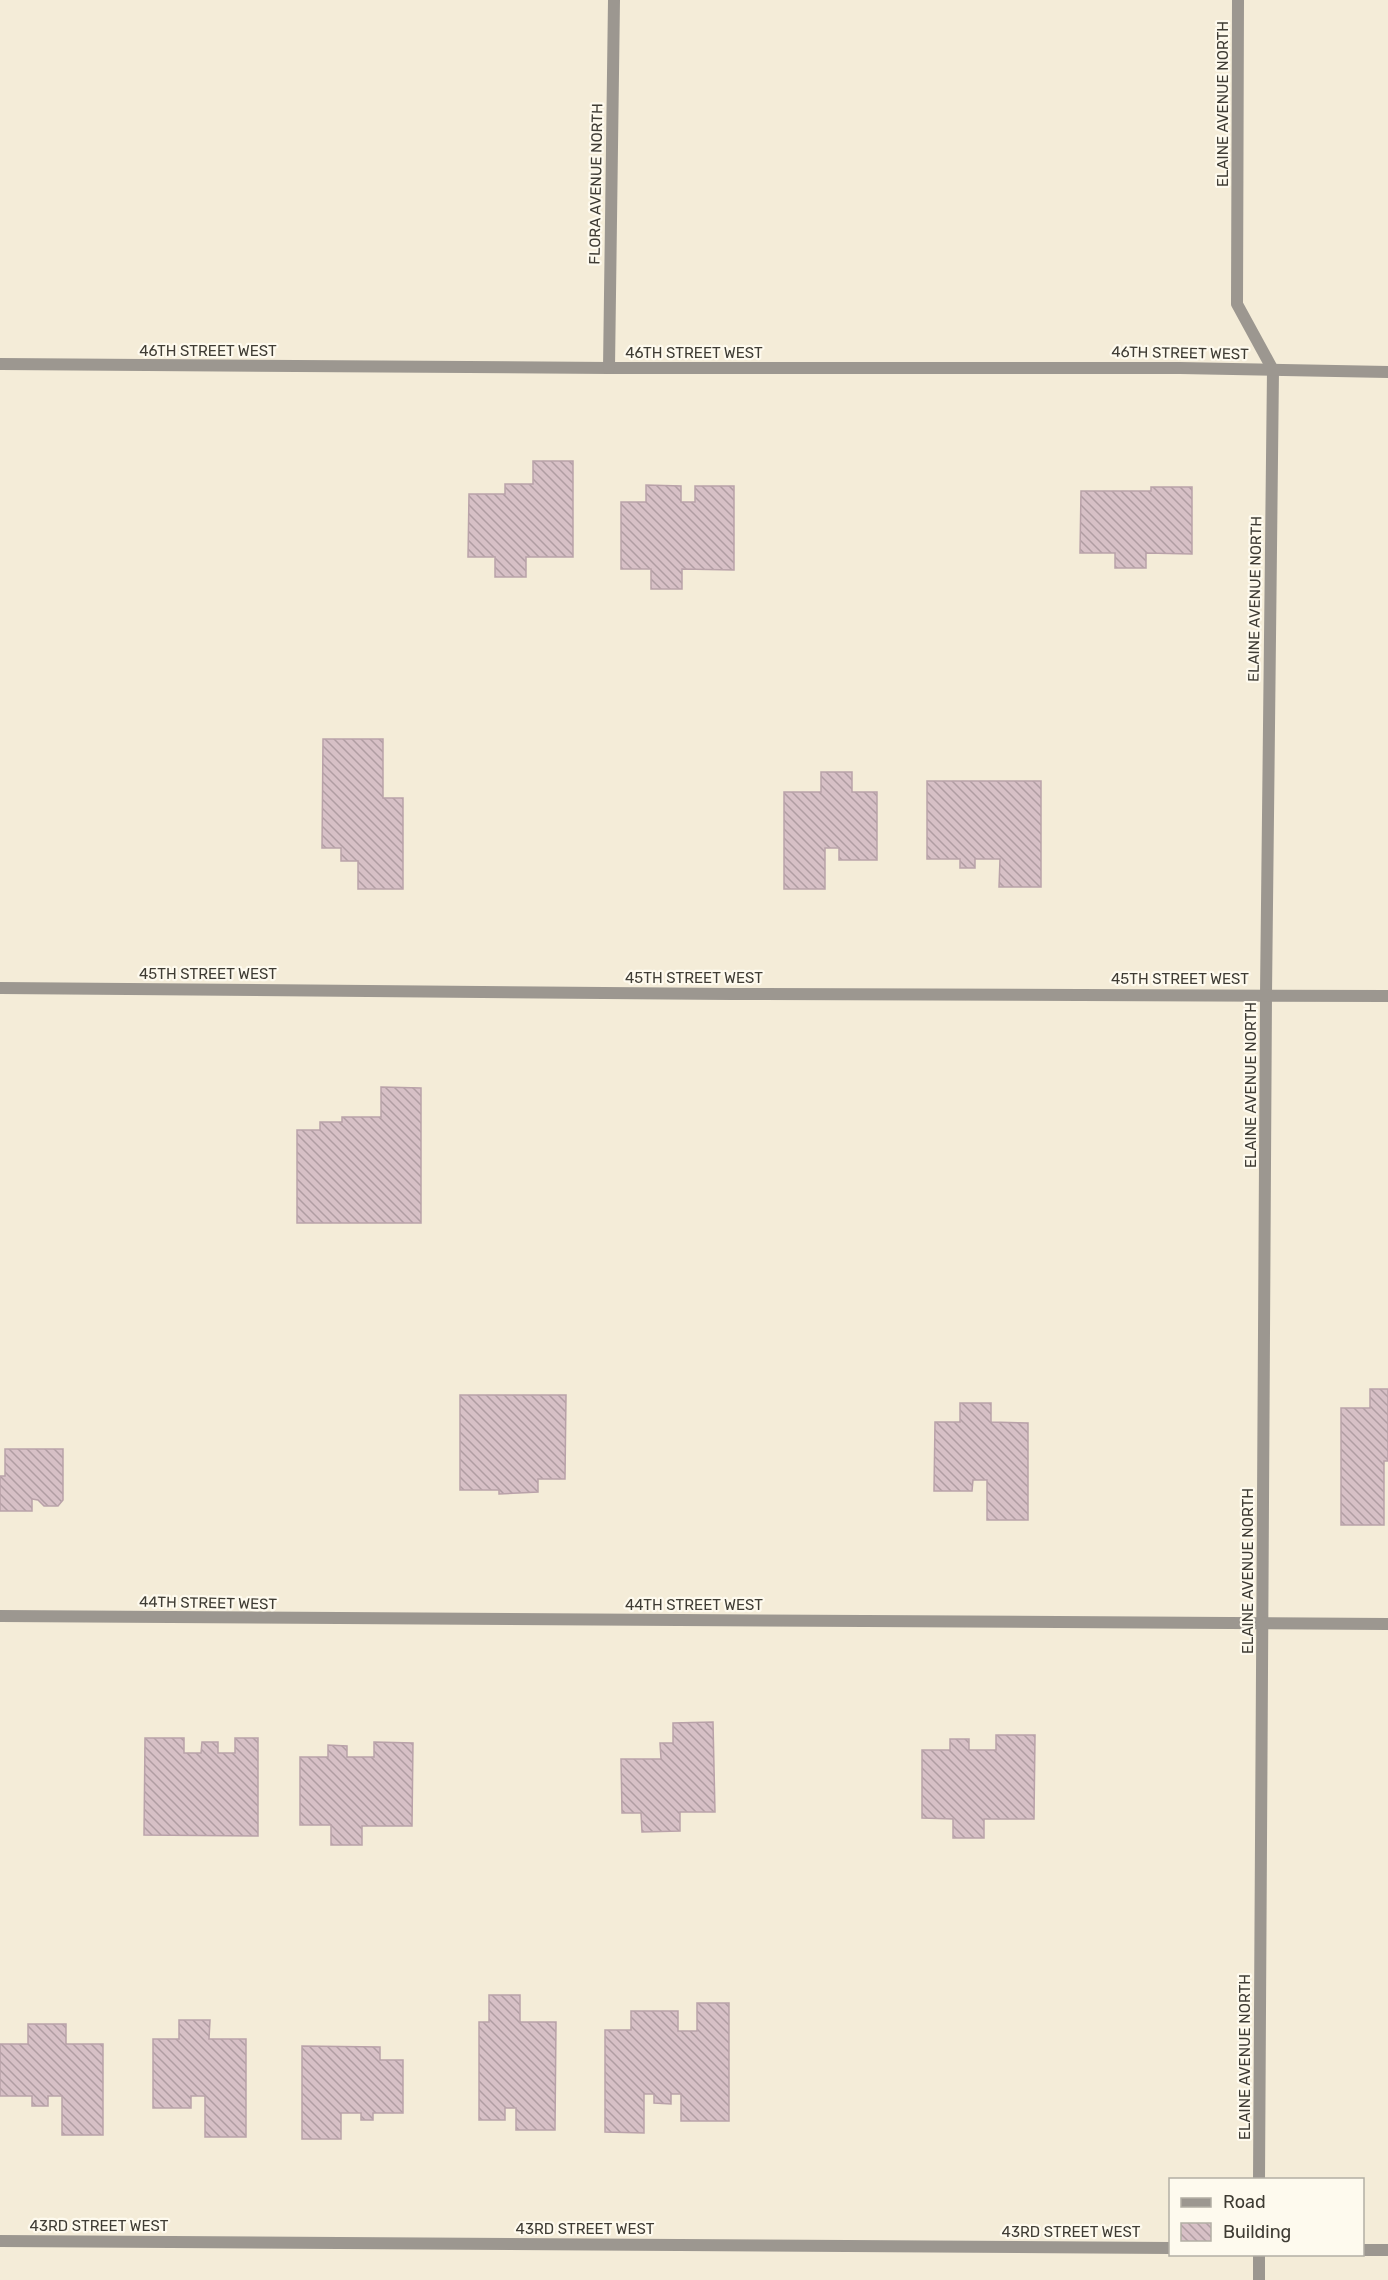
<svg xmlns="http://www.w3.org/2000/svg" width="1388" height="2280" font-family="Rubik,sans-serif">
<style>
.building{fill:url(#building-back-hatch);stroke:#b9a2a9;stroke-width:1.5}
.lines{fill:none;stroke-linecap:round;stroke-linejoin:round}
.minor{stroke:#9c9790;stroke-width:12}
.labels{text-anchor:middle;stroke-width:4.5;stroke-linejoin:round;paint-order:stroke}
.street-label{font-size:15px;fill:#3f3c34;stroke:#fefaee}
</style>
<defs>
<pattern id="building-back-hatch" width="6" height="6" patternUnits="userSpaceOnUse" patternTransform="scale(1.5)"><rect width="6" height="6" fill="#d7c0c6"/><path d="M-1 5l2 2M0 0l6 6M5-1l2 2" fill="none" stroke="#b09da2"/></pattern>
</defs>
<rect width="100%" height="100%" fill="#f4ecd8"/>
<!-- building -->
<g class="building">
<path d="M533,461H573V557H526V577H495V557H468L469,494H505V484H533Z"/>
<path d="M646,485L681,486V502H695V486H734V570L682,569V589H651V569H621V502H646Z"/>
<path d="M1151,487H1192V554L1146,553V568H1115V553H1080L1081,491H1151Z"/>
<path d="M323,739H383V798H403V889H358V861H341V848H322Z"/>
<path d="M821,772H852V792H877V860H839V848H825V889H784V792H821Z"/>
<path d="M927,781H1041V887H999L1000,859H975V868H960V859H927Z"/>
<path d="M381,1087L421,1088V1223H297V1130H320V1122H342V1117H381Z"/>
<path d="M1370,1389H1388V1461H1384V1525H1341V1408H1370Z"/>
<path d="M460,1395H566L565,1479H538V1492L499,1494V1490H460Z"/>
<path d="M960,1403H991V1422L1028,1423V1520H987V1480H973L972,1491H934L935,1422H960Z"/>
<path d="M5,1449H63V1500L58,1506H44L38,1500L32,1499V1511H0V1476H5Z"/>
<path d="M713,1722L715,1812H680V1831L642,1832L641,1813H622L621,1759H661L660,1743H673V1723Z"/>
<path d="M996,1735H1035L1034,1819H984V1838H953V1819L922,1818V1750H950V1739H969V1750H996Z"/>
<path d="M145,1738H184V1753H201L202,1742H218V1753H235V1738H258V1836L144,1835Z"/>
<path d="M374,1742L413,1743L412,1826H362V1845H331V1825H300V1757H328V1745L347,1746V1757H374Z"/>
<path d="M489,1995H520V2022H556L555,2130H516V2108H505V2120H479V2022H489Z"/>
<path d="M697,2003H729V2121H681V2094H671V2104L654,2103V2094H644V2133L605,2132V2030H631V2011H678V2031H697Z"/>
<path d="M179,2020H210L209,2039H246V2137H205V2096H191V2108H153V2039H179Z"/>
<path d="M28,2024H66V2044H103V2135H62V2096H48V2106H32V2096H0V2044H28Z"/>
<path d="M302,2046L380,2047V2060H403V2113H373V2120H361V2113H341V2139H302Z"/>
</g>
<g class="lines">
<!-- minor -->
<g class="minor">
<path d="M1238,0L1237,304L1273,370L1266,994L1259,2180"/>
<path d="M0,364L609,368H1180L1388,372"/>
<path d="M609,368L614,0"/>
<path d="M0,988L732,994L1388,996"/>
<path d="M0,1616L1388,1624"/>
<path d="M0,2241L1170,2248"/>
<path d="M1362,2250H1388"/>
<path d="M1259,2280V2254"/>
</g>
</g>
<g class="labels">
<!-- street labels -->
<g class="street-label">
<text transform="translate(1223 104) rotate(-90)" y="5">ELAINE AVENUE NORTH</text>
<text transform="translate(596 184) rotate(-89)" y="5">FLORA AVENUE NORTH</text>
<text x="208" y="356">46TH STREET WEST</text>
<text x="694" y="358">46TH STREET WEST</text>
<text transform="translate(1180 353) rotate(1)" y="5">46TH STREET WEST</text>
<text transform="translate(1255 599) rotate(-89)" y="5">ELAINE AVENUE NORTH</text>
<text x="208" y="979">45TH STREET WEST</text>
<text x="694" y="983">45TH STREET WEST</text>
<text x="1180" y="984">45TH STREET WEST</text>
<text transform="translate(1251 1085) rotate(-90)" y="5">ELAINE AVENUE NORTH</text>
<text transform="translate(1248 1571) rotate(-90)" y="5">ELAINE AVENUE NORTH</text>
<text transform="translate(208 1603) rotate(1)" y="5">44TH STREET WEST</text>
<text x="694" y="1610">44TH STREET WEST</text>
<text transform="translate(1245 2057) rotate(-90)" y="5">ELAINE AVENUE NORTH</text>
<text x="99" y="2231">43RD STREET WEST</text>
<text x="585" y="2234">43RD STREET WEST</text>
<text x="1071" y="2237">43RD STREET WEST</text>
</g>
</g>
<!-- legend -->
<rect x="1169" y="2178" width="195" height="78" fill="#fefaee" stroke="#b2aea4" stroke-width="1.5"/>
<rect x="1181" y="2198" width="30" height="9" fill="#9c9790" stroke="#b2aea4" stroke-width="1.5"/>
<text x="1223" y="2208" font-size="18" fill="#3f3c34">Road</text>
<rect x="1181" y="2223" width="30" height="18" fill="url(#building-back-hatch)" stroke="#b2aea4" stroke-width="1.5"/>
<text x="1223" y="2238" font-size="18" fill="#3f3c34">Building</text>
</svg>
